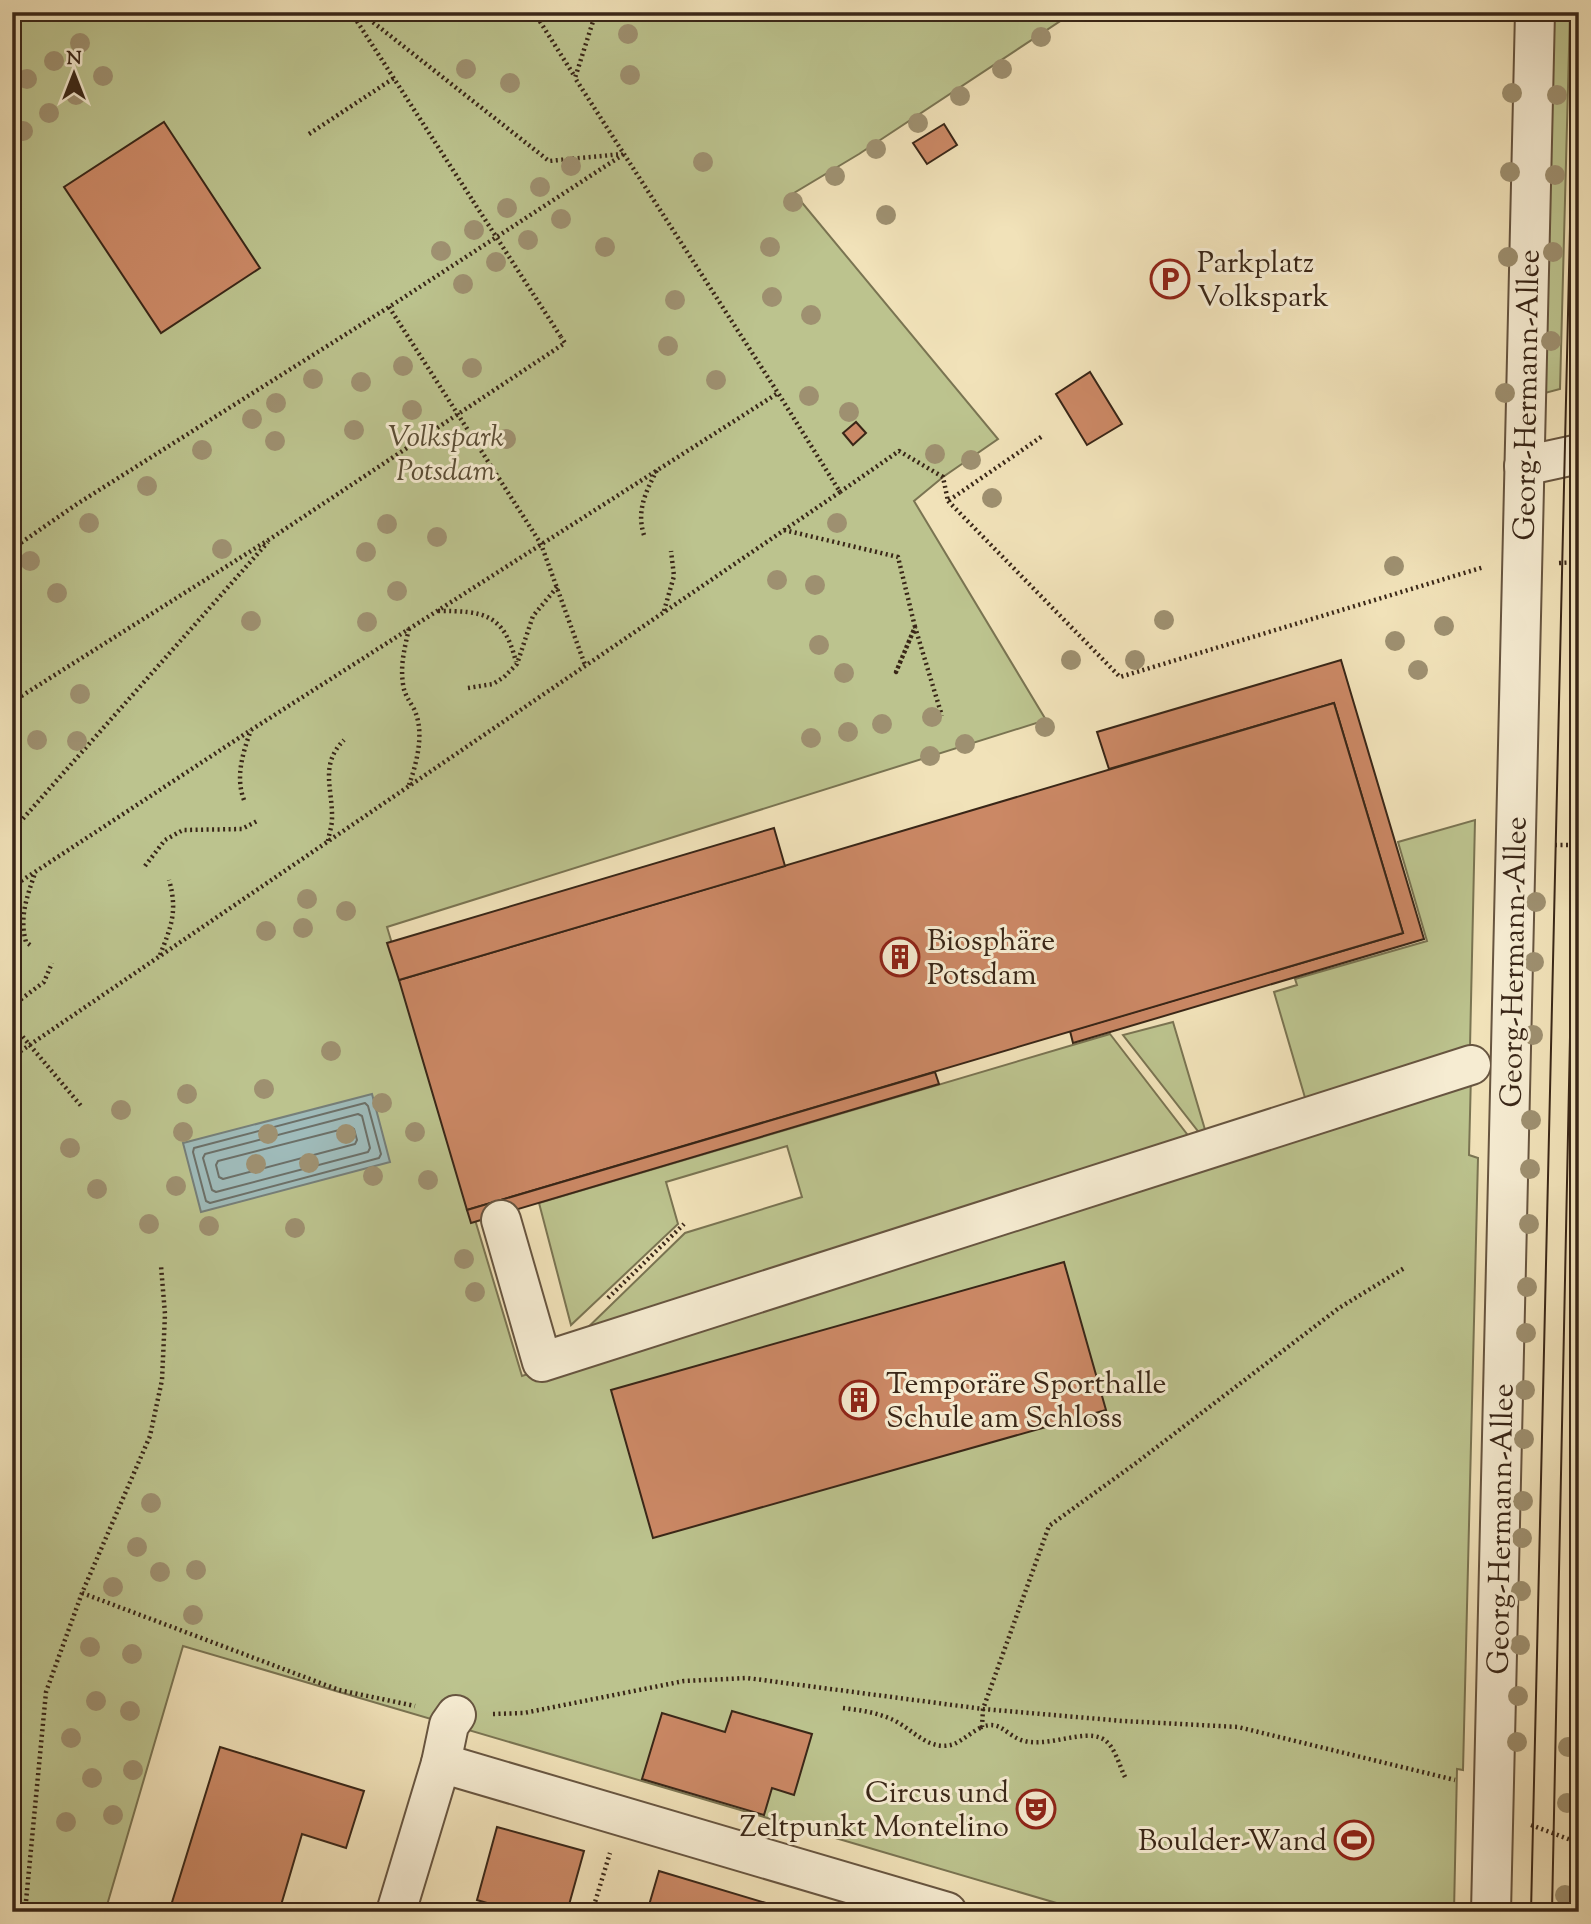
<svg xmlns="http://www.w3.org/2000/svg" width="1591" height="1924" font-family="'Sorts Mill Goudy',serif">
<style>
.green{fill:#bcc38e;stroke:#7a7452;stroke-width:2}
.water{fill:#9fbbba;stroke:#767f79;stroke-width:2}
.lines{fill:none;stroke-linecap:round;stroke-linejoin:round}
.shore{stroke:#6c7068;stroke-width:2}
.building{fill:#cb8865;stroke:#392617;stroke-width:2}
.minor-casing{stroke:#675540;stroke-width:42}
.path{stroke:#392617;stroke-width:4.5;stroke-dasharray:2 3.5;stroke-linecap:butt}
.minor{stroke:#f6ecd2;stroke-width:38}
.tram{stroke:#392617;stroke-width:2}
.path-bridge{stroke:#392617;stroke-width:4.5;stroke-dasharray:2 3.5;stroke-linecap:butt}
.tree{fill:#9e9070}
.labels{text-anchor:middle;stroke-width:6;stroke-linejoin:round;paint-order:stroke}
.poi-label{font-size:30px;fill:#392617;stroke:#f6ecd2;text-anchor:start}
.street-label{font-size:30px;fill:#392617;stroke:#f6ecd2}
.park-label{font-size:30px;font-style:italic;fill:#5a4d35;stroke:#f6ecd2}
</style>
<rect width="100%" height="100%" fill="#f1e2b9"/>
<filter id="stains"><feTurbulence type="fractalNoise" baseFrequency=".00286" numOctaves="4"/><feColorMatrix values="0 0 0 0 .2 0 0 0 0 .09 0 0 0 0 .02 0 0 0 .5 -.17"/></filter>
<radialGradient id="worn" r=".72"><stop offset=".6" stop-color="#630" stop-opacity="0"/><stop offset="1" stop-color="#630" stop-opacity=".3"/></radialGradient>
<!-- green -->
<g class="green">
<path d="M12,12H1074L859,154L794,193L998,439L943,477L914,501L1046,720L387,927L522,1376L1218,1150L1471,1074L1469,1155L1478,1158L1463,1770L1457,1769L1454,1912H1087L183,1646L105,1912H12Z"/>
<path d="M1553,12H1570L1560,389L1545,393Z"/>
<path d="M1475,820L1470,1047L1306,1101L1274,992L1297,985L1295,979L1427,941L1398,842Z"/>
<path d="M1173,1022L1206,1133L1201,1135L1123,1035Z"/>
<path d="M1110,1034L1190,1138L576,1339L685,1233L802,1197L787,1146L666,1182L678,1224L571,1325L539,1203Z"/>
</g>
<!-- water -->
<path class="water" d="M372,1094L390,1162L201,1212L183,1143Z"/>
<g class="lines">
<!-- shore -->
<g class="shore">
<path d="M365,1103L368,1106L381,1154L379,1158L210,1203L206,1201L193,1152L194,1148Z"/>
<path d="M358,1114L362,1116L370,1148L368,1152L216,1192L212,1190L203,1158L205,1154Z"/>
<path d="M351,1127L354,1129L357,1140L355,1144L223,1179L219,1177L216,1165L218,1161Z"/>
</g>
</g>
<!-- building -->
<g class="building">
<path d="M164,122L260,268L161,333L64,187Z"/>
<path d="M944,124L957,145L927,164L913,143Z"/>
<path d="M1090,372L1122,424L1087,445L1056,394Z"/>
<path d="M856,422L866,433L853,445L843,433Z"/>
<path d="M1341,660L1424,939L1073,1043L1070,1031L1403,933L1334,703L1109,769L1097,732Z"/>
<path d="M1334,703L1403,933L467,1210L399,980Z"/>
<path d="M774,828L785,866L399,980L387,943Z"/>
<path d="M935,1072L939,1084L471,1223L467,1210Z"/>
<path d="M1064,1262L1106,1410L653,1538L611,1390Z"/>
<path d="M732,1711L812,1734L794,1795L772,1788L764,1815L642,1779L662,1713L725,1732Z"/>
<path d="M220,1747L364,1791L346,1848L302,1834L279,1912H169Z"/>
<path d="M497,1827L584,1851L567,1912H517L477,1900Z"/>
<path d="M659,1871L796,1912H647Z"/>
</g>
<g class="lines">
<defs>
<g id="minor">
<path d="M1524,466L1579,454"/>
<path d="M501,1220L542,1362L1471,1065"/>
<path d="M441,1763L947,1912"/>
<path d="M396,1912L441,1763L449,1725L456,1715"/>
<path d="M1491,1912L1535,12"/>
</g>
</defs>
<!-- minor casing -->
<use href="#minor" class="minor-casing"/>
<!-- path -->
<g class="path">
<path d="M351,12L473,201"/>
<path d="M360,12L549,161L622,154"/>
<path d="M534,12L575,77"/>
<path d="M596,12L575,78L778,393"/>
<path d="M309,134L394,78"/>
<path d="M389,307L541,544L585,665"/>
<path d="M840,492L899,451L943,477L948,501L1044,435"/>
<path d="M948,501L1120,677L1484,567"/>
<path d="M784,530L898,557L915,627L896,672L915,627L942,716"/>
<path d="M644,535C636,511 646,491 657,470"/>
<path d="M12,549L77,504L389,307L624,154"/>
<path d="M1559,563L1579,562"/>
<path d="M438,611C483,611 504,613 516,662"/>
<path d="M664,611L674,576L671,551"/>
<path d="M468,688L493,684L504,677L517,664L533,616L558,586"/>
<path d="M12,702L273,537L565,343L561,337"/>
<path d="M409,785C417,762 425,732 414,709C409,700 404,694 403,684C400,664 405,647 409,628"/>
<path d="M244,800C235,777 243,752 251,730"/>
<path d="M12,831L268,542"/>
<path d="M328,841C329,834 332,826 332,819C333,789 319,765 344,740"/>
<path d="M1555,845H1579"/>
<path d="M145,866L165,840L183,830L242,829L257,821"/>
<path d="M12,887L251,730L778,393L840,492L12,1057"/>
<path d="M30,945L26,942C19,917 27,897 35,873"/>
<path d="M160,955C171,927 178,911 169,880"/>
<path d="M12,1006L44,982L52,963"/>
<path d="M12,1024L82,1107"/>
<path d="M608,1298L684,1224"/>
<path d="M82,1593L339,1690L415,1706"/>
<path d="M843,1708C859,1710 875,1712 891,1719C911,1727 929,1753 954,1744C963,1740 973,1731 982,1727"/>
<path d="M493,1714L524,1713L684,1681L747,1678L983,1709L1123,1721L1238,1727L1455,1780"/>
<path d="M1125,1777C1119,1765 1115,1746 1103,1739C1083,1728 1048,1749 1021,1740C1005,1734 1000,1720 982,1727L983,1709L1049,1526L1136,1463L1339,1308L1406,1267"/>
<path d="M1531,1825L1579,1843"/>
<path d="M25,1912L46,1692L82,1593L150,1436L162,1380L165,1314L161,1266"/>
<path d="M592,1912L610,1853"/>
</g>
<!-- minor -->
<use href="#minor" class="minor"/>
<!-- tram -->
<g class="tram">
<path d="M1531,1912L1575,12"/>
<path d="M1552,1912L1579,600"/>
</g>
<!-- path-bridge -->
<path class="path-bridge" d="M473,201L561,337"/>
</g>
<!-- trees -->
<g class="tree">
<circle cx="628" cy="34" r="10"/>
<circle cx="1041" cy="37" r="10"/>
<circle cx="80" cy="43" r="10"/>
<circle cx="54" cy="61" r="10"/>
<circle cx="466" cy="69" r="10"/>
<circle cx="1002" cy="69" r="10"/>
<circle cx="630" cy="75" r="10"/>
<circle cx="103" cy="76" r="10"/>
<circle cx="27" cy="79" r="10"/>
<circle cx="510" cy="83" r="10"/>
<circle cx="1512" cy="93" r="10"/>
<circle cx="76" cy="95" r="10"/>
<circle cx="1557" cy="95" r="10"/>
<circle cx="960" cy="96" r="10"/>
<circle cx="49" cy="113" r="10"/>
<circle cx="918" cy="123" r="10"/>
<circle cx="23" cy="131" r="10"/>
<circle cx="876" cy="149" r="10"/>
<circle cx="703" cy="162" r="10"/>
<circle cx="571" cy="166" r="10"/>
<circle cx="1510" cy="172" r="10"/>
<circle cx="1555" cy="175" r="10"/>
<circle cx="835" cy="176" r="10"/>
<circle cx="540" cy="187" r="10"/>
<circle cx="793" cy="202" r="10"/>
<circle cx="507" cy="208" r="10"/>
<circle cx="886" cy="215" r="10"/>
<circle cx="561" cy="219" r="10"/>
<circle cx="474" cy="230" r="10"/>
<circle cx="528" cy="240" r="10"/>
<circle cx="605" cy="247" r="10"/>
<circle cx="770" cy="247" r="10"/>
<circle cx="441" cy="251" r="10"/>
<circle cx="1553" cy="252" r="10"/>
<circle cx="1508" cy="257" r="10"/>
<circle cx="496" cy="262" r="10"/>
<circle cx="463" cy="284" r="10"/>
<circle cx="772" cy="297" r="10"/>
<circle cx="675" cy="300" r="10"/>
<circle cx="811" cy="315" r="10"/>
<circle cx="1551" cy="341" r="10"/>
<circle cx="668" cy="346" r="10"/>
<circle cx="403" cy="366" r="10"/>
<circle cx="472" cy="368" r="10"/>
<circle cx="313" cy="379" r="10"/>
<circle cx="716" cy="380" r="10"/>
<circle cx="361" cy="382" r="10"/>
<circle cx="1505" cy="393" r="10"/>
<circle cx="809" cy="396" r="10"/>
<circle cx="276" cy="403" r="10"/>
<circle cx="412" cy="410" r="10"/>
<circle cx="849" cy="412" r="10"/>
<circle cx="252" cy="419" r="10"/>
<circle cx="354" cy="430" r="10"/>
<circle cx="506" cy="439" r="10"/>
<circle cx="275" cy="441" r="10"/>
<circle cx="202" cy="450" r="10"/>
<circle cx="935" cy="454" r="10"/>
<circle cx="971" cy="460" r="10"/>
<circle cx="147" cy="486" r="10"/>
<circle cx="992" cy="498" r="10"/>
<circle cx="89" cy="523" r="10"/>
<circle cx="837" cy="523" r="10"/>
<circle cx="387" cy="524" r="10"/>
<circle cx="437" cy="537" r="10"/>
<circle cx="222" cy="549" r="10"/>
<circle cx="366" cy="552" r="10"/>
<circle cx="30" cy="561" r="10"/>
<circle cx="1394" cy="566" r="10"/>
<circle cx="777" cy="580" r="10"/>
<circle cx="815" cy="585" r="10"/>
<circle cx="397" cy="591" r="10"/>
<circle cx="57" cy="593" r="10"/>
<circle cx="1164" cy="620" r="10"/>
<circle cx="251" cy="621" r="10"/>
<circle cx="367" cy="622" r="10"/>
<circle cx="1444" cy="626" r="10"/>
<circle cx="1395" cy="641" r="10"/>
<circle cx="819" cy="645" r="10"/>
<circle cx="1071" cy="660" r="10"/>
<circle cx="1135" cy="660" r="10"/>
<circle cx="1418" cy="670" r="10"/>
<circle cx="844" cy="673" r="10"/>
<circle cx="80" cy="694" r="10"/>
<circle cx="932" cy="717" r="10"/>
<circle cx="882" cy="724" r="10"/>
<circle cx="1045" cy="727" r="10"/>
<circle cx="848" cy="732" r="10"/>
<circle cx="811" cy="738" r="10"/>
<circle cx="37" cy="740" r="10"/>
<circle cx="77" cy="741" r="10"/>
<circle cx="965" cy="744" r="10"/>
<circle cx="930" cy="756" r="10"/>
<circle cx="307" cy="899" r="10"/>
<circle cx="1536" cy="902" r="10"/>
<circle cx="346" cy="911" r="10"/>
<circle cx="303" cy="928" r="10"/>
<circle cx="266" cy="931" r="10"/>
<circle cx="1534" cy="962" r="10"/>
<circle cx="1533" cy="1035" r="10"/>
<circle cx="331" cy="1051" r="10"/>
<circle cx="264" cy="1089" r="10"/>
<circle cx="187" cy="1094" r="10"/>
<circle cx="382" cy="1103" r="10"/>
<circle cx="121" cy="1110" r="10"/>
<circle cx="1531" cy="1120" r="10"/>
<circle cx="183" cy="1132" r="10"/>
<circle cx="415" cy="1132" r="10"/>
<circle cx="268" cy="1134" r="10"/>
<circle cx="346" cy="1134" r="10"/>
<circle cx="70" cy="1148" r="10"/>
<circle cx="309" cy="1163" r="10"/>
<circle cx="256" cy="1164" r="10"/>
<circle cx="1530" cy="1169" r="10"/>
<circle cx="373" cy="1176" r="10"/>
<circle cx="428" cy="1180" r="10"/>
<circle cx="176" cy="1186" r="10"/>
<circle cx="97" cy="1189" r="10"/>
<circle cx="149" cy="1224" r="10"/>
<circle cx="1529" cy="1224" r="10"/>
<circle cx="209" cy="1226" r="10"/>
<circle cx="295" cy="1228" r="10"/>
<circle cx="464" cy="1259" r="10"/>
<circle cx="1527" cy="1287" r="10"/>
<circle cx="475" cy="1292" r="10"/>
<circle cx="1526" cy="1333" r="10"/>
<circle cx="1525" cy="1390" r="10"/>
<circle cx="1524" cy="1439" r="10"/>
<circle cx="1523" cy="1501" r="10"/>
<circle cx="151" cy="1503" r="10"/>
<circle cx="1522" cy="1538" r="10"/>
<circle cx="137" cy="1547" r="10"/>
<circle cx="196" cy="1570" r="10"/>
<circle cx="160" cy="1572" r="10"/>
<circle cx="113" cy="1587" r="10"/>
<circle cx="1521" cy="1591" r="10"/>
<circle cx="193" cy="1615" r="10"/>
<circle cx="1520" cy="1645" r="10"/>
<circle cx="90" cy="1647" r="10"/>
<circle cx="132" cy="1654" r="10"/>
<circle cx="1518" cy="1696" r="10"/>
<circle cx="96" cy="1701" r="10"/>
<circle cx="130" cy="1711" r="10"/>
<circle cx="71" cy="1738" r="10"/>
<circle cx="1517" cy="1742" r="10"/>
<circle cx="1568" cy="1747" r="10"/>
<circle cx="133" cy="1770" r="10"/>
<circle cx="92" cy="1778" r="10"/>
<circle cx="1567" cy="1803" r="10"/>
<circle cx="113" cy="1815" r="10"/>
<circle cx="66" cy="1822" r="10"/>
<circle cx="1565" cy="1895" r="10"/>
</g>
<!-- icons -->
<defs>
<symbol id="parking-ring" viewBox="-11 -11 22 22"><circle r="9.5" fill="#f6ecd2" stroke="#8f2418" stroke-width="1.5"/><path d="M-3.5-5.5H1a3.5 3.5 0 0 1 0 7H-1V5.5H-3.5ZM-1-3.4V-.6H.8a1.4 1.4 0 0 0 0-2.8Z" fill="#8f2418"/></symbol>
<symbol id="building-ring" viewBox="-11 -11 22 22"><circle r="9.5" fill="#f6ecd2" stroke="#8f2418" stroke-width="1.5"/><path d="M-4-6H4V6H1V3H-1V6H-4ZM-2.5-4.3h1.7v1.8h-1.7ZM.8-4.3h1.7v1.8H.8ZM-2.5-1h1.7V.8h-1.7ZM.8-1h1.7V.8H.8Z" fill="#8f2418"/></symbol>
<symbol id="theatre-ring" viewBox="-11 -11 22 22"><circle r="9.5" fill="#f6ecd2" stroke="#8f2418" stroke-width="1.5"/><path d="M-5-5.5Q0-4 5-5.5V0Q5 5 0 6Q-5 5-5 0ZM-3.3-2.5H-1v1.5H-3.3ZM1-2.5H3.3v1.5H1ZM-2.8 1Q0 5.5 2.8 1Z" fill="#8f2418"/></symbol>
<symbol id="stadium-ring" viewBox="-11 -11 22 22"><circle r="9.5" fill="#f6ecd2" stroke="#8f2418" stroke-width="1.5"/><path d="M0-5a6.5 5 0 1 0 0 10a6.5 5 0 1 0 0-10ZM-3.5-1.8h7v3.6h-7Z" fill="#8f2418"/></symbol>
</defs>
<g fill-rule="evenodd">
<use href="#parking-ring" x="1148" y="257" width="44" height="44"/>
<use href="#building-ring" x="878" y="935" width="44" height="44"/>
<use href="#building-ring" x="837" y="1378" width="44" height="44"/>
<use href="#theatre-ring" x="1014" y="1787" width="44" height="44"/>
<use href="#stadium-ring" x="1332" y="1818" width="44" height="44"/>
</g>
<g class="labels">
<!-- poi labels -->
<g class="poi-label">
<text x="1197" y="272">Parkplatz<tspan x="1197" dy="34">Volkspark</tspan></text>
<text x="927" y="950">Biosphäre<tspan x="927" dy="34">Potsdam</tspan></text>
<text x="886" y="1393">Temporäre Sporthalle<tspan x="886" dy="34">Schule am Schloss</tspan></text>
<text x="1009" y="1802" text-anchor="end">Circus und<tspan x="1009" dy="34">Zeltpunkt Montelino</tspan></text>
<text x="1327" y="1850" text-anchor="end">Boulder-Wand</text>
</g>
<!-- street labels -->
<g class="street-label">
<text transform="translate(1526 395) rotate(-89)" y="10">Georg-Hermann-Allee</text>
<text transform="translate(1513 962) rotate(-89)" y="10">Georg-Hermann-Allee</text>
<text transform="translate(1500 1529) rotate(-89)" y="10">Georg-Hermann-Allee</text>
</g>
<!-- park labels -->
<g class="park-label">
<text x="446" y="446">Volkspark<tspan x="446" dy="34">Potsdam</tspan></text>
</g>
</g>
<!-- margin -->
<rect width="1591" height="1924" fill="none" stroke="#f1e2b9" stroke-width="42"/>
<rect x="14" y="14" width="1563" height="1896" fill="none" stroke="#392617" stroke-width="3.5"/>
<rect x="21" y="21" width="1549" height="1882" fill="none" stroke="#392617" stroke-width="2"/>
<!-- north arrow -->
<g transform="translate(74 74)" stroke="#f6ecd2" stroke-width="5" paint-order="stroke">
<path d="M0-5L12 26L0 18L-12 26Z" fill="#392617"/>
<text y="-10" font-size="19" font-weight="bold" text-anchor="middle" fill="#392617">N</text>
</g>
<rect width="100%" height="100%" filter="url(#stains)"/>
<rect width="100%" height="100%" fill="url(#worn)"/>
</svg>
